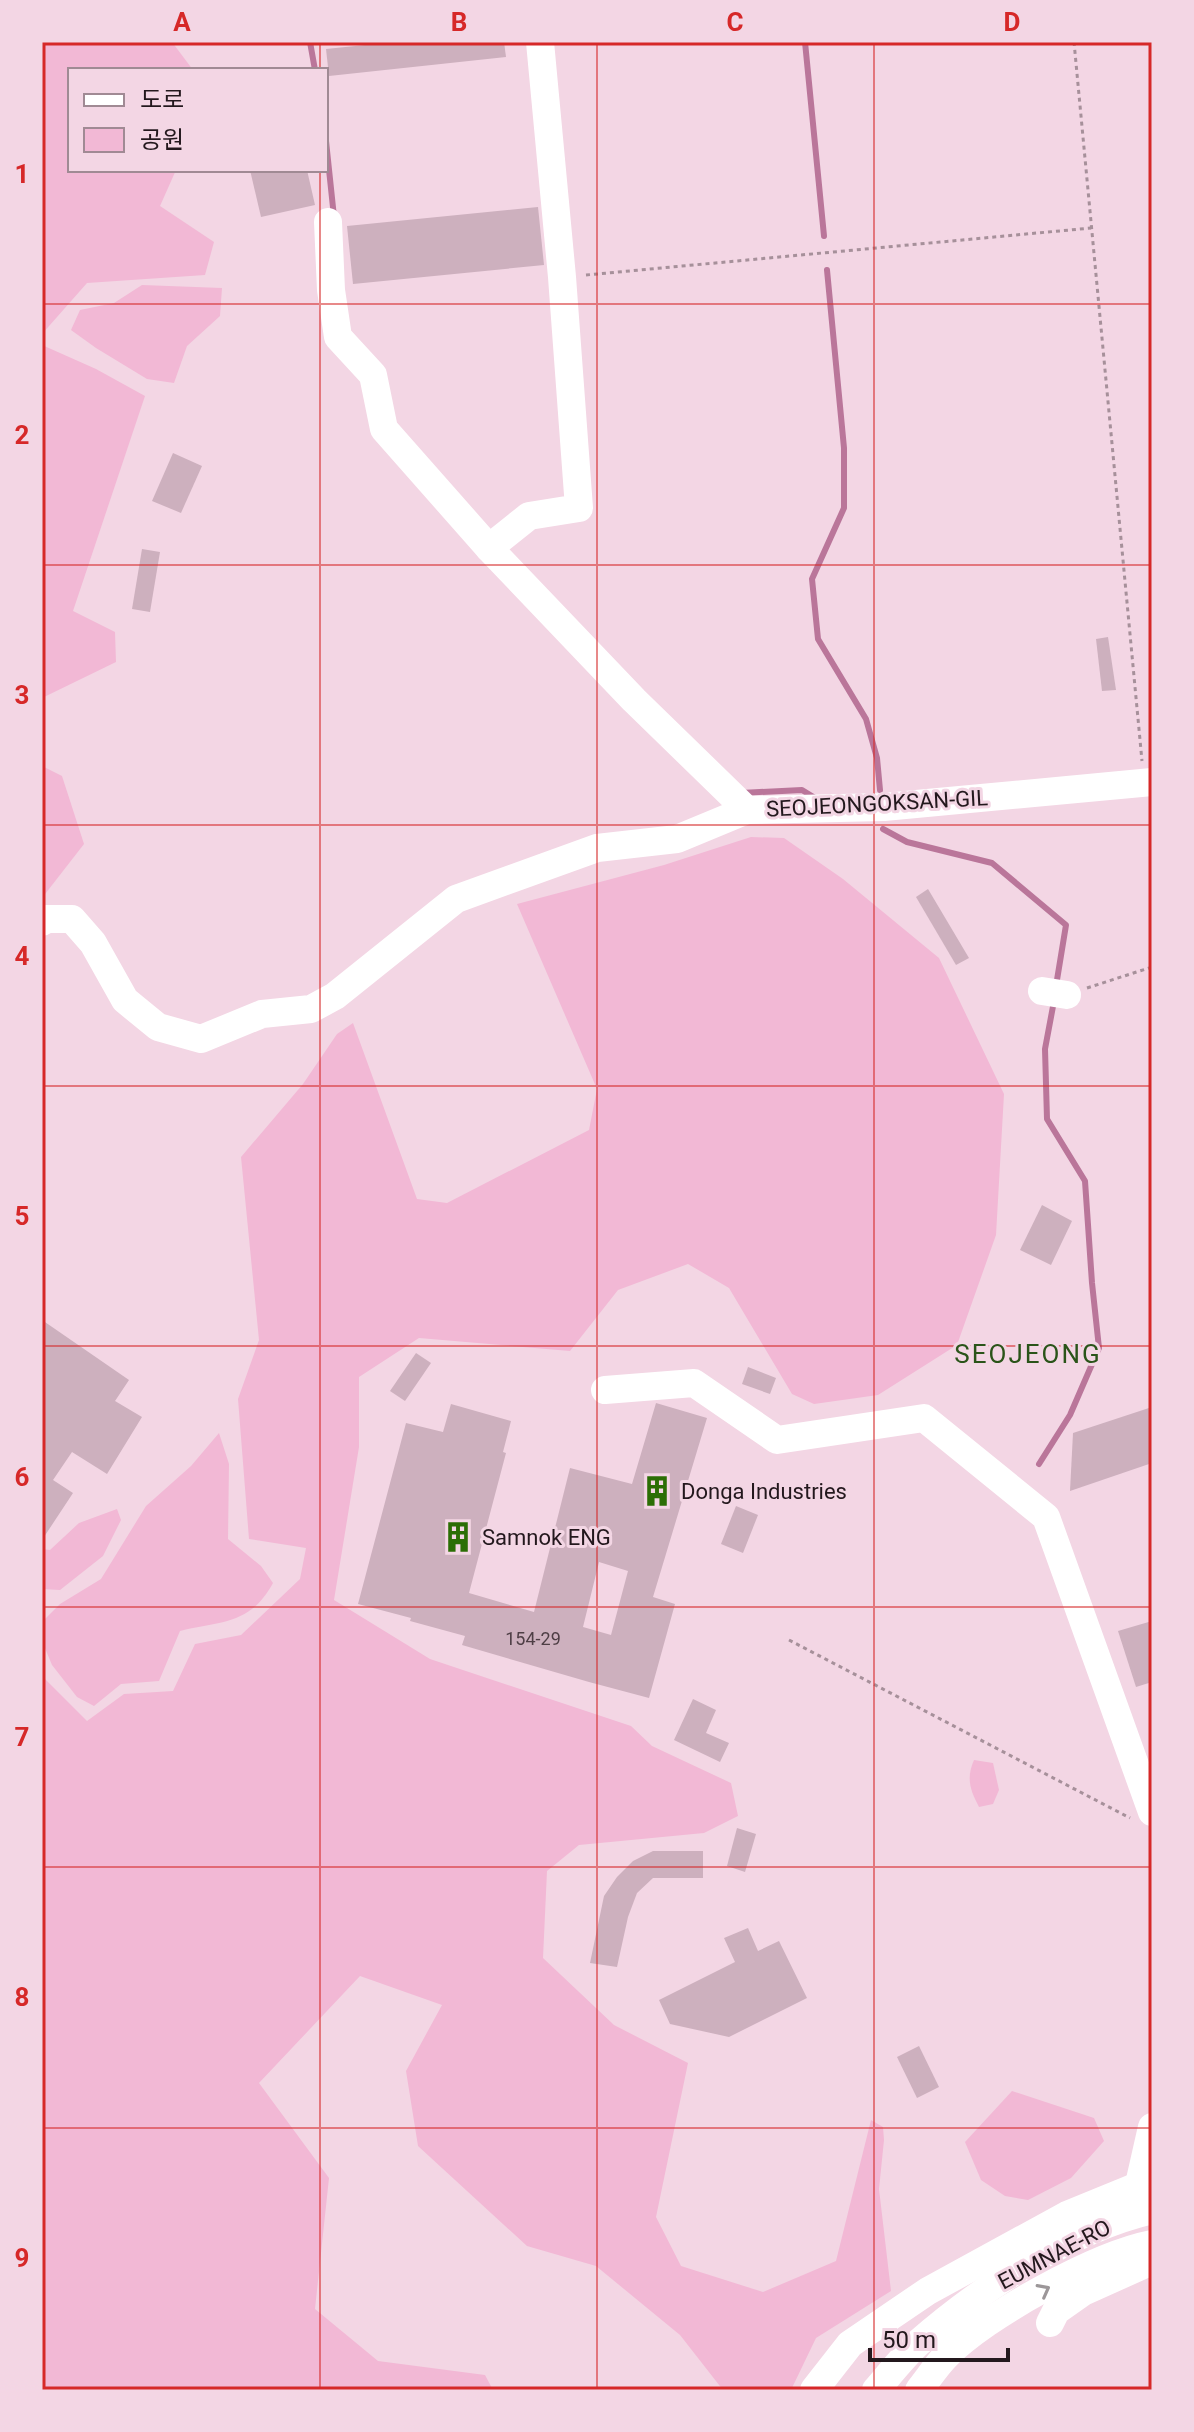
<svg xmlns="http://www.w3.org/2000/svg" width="1194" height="2432" font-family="Roboto,'Noto Sans KR',sans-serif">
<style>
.green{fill:#f2b8d5}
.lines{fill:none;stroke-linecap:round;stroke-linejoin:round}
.stream{stroke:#ba769a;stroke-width:6}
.building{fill:#cdb0be;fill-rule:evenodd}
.path{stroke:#a6909a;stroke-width:3;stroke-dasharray:4 4;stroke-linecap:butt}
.minor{stroke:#fff;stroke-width:28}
.oneway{stroke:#9c9799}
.grid{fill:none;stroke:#d62828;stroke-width:2;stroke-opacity:0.55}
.labels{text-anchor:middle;stroke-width:6;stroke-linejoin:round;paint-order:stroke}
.number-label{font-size:18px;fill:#4e3e45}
.street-label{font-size:22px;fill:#23181d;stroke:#f3d6e4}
.poi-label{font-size:22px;fill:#23181d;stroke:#f3d6e4;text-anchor:start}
.quarter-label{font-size:26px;letter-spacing:2px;fill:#2a5419;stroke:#f3d6e4}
.neatline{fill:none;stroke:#d62828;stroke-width:3}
.grid-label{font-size:26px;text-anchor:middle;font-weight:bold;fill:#d62828}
</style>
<rect width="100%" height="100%" fill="#f3d6e4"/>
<!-- green -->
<g class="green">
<path d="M42,42H172L193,70H70V170H176L160,206L214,242L205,275L87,283L42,334Z"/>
<path d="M142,285L222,288L220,316L187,346L174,383L147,379L96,348L71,330L80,310L114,303Z"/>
<path d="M42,345L96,369L145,396L73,611L115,632L116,662L42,698Z"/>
<path d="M42,766L62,776L84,844L42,898Z"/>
<path d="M751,837L784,838L843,879L939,958L1004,1094L996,1235L957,1345L878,1395L814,1404L792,1394L729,1288L688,1264L618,1290L570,1351L419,1338L359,1377V1447L334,1600L430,1659L631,1726L652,1746L731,1783L738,1816L704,1833L579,1845L547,1871L543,1958L614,2025L688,2063L656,2217L681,2266L763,2292L836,2261L871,2120L883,2127L884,2140L879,2189L891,2291L816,2338L791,2390H723L680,2335L596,2266L527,2246L418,2146L406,2071L442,2005L360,1976L259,2083L329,2178L315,2309L378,2361L485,2375L493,2390H42V1676L87,1721L124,1694L173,1691L195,1644L241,1635L300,1579L306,1548L249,1539L238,1399L259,1340L241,1157L303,1084L337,1034L353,1023L417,1199L447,1203L589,1130L597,1089L517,904L664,865Z"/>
<path d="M219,1433L229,1464L228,1539L261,1566L273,1583C250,1625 222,1621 180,1631L159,1681L121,1684L94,1706L77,1697L52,1665L42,1641V1622L60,1604L101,1579L146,1506L191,1466Z"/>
<path d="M117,1509L121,1520L103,1556L60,1590L42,1589V1549L50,1550L79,1523Z"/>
<path d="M974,1760L993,1763L999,1790L993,1804L979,1807C970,1790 966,1778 974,1760Z"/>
<path d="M1012,2091L1094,2118L1104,2141L1071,2178L1028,2200L1005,2196L981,2180L965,2142Z"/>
</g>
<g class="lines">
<!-- stream -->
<g class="stream">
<path d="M310,42L315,70"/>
<path d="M805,42L824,236"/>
<path d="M326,141L334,217"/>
<path d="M827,270L844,448V508L812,579L818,639L866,719L877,758L880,790"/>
<path d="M741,793L802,790L815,798"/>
<path d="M883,829L907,842L992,863L1066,925L1056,986"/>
<path d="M1039,1464L1070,1415L1099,1348L1092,1283L1085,1181L1047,1119L1045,1049L1054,1001"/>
</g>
</g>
<!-- building -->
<g class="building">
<path d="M394,42H504L506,57L329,76L326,49Z"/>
<path d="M250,170H307L315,205L261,217Z"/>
<path d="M538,207L544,265L353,284L347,226Z"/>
<path d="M173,453L202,466L181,513L152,501Z"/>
<path d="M142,549L160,552L150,612L132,609Z"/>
<path d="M1108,637L1116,690L1102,691L1096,639Z"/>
<path d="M928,889L969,958L956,965L916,897Z"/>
<path d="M1042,1205L1072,1221L1051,1265L1020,1250Z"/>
<path d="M42,1320L129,1380L115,1401L142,1417L107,1474L72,1452L53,1480L73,1493L42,1540Z"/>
<path d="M416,1353L431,1363L405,1401L390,1391Z"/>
<path d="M748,1367L776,1378L770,1394L742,1384Z"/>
<path d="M656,1403L707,1418L653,1597L675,1604L649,1698L589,1682L462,1645L465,1636L410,1621L411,1618L358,1604L406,1423L443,1432L451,1404L511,1421L503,1452L506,1453L469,1593L534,1612L570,1468L632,1484ZM599,1562L628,1571L611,1635L583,1627Z"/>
<path d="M1152,1407V1463L1070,1491L1073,1433Z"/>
<path d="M736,1506L758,1515L743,1553L721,1544Z"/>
<path d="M1152,1621V1682L1136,1687L1118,1631Z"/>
<path d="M693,1699L716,1710L706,1733L729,1743L720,1762L674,1740Z"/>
<path d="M737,1828L756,1834L745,1872L727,1866Z"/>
<path d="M653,1851H703V1878H653L637,1893L628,1917L617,1967L590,1963L604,1896L617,1877L633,1861Z"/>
<path d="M748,1928L758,1951L779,1941L807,1998L729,2037L670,2024L659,2000L735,1962L724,1938Z"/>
<path d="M919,2046L939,2087L917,2098L897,2057Z"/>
</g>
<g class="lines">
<!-- path -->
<g class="path">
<path d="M1074,42L1142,761"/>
<path d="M586,275L1091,228"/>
<path d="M1087,988L1152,967"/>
<path d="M789,1640L1130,1818"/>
</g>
<!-- minor -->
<g class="minor">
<path d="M328,222L331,290L338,337L373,375L384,429L489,548L634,700L747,810"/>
<path d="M489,548L529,516L579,508L562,277L540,42"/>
<path d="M42,922L46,919H72L93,943L125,1000L158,1027L201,1039L262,1014L311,1009L335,996L456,899L597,848L677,839L747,810L884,807L1152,782"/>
<path d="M1042,991L1067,995"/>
<path d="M605,1390L694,1383L777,1440L924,1418L1046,1517L1152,1812"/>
<path d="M1135,2202L1152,2127"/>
<path d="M1050,2323L1056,2311L1083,2292L1152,2261"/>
<path d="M814,2390L850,2344L928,2291L1067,2215L1138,2186"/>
<path d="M876,2390C889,2375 902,2358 917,2344C980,2289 1070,2229 1152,2210"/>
<path d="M919,2390C928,2379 936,2366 946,2356C986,2315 1096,2255 1152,2244"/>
</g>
</g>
<!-- one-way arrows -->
<defs><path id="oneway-chevron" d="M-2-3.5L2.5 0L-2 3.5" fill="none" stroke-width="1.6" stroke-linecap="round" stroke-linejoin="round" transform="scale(2)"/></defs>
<use class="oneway" href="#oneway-chevron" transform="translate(1044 2290) rotate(-28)"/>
<!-- grid -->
<path class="grid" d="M320,42V70M597,42V2390M874,42V2390M320,170V2390M42,304H1152M42,565H1152M42,825H1152M42,1086H1152M42,1346H1152M42,1607H1152M42,1867H1152M42,2128H1152"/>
<!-- icons -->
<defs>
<symbol id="building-bare" viewBox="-9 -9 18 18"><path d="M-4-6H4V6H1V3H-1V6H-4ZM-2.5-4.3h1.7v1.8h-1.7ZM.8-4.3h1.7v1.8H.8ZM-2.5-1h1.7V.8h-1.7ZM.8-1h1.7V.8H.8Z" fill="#2b6e05" stroke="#f3d6e4" stroke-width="2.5" paint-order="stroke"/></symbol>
</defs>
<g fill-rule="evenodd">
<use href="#building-bare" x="635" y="1469" width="44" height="44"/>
<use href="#building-bare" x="436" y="1515" width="44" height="44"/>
</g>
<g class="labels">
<!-- number labels -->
<g class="number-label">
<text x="533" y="1645">154-29</text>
</g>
<!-- street labels -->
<g class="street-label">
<text transform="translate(877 803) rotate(-3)" y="8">SEOJEONGOKSAN-GIL</text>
<text transform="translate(1054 2254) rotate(-28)" y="8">EUMNAE-RO</text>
</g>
<!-- poi labels -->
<g class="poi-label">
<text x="681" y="1499">Donga Industries</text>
<text x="482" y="1545">Samnok ENG</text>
</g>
<!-- quarter labels -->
<g class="quarter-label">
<text x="1028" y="1363">SEOJEONG</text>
</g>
</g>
<!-- border -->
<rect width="1194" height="2432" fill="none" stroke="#f3d6e4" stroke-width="88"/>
<!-- legend -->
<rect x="68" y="68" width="260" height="104" fill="#f3d6e4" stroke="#a08a94" stroke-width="2"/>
<rect x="84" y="94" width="40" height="12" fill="#ffffff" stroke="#a08a94" stroke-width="2"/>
<text x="140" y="108" font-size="24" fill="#23181d">도로</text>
<rect x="84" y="128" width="40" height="24" fill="#f2b8d5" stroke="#a08a94" stroke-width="2"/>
<text x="140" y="148" font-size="24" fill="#23181d">공원</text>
<!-- scale -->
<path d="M870 2348v12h138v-12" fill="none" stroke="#23181d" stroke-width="4"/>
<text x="882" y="2348" font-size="24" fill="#23181d" stroke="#f3d6e4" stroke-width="6" paint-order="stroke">50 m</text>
<rect x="44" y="44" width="1106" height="2344" class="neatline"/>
<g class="grid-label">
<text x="182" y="31">A</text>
<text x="459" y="31">B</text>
<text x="735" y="31">C</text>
<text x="1012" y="31">D</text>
<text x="22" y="183">1</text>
<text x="22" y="444">2</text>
<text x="22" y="704">3</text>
<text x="22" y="965">4</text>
<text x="22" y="1225">5</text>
<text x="22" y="1486">6</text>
<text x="22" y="1746">7</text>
<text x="22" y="2006">8</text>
<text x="22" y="2267">9</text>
</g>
</svg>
